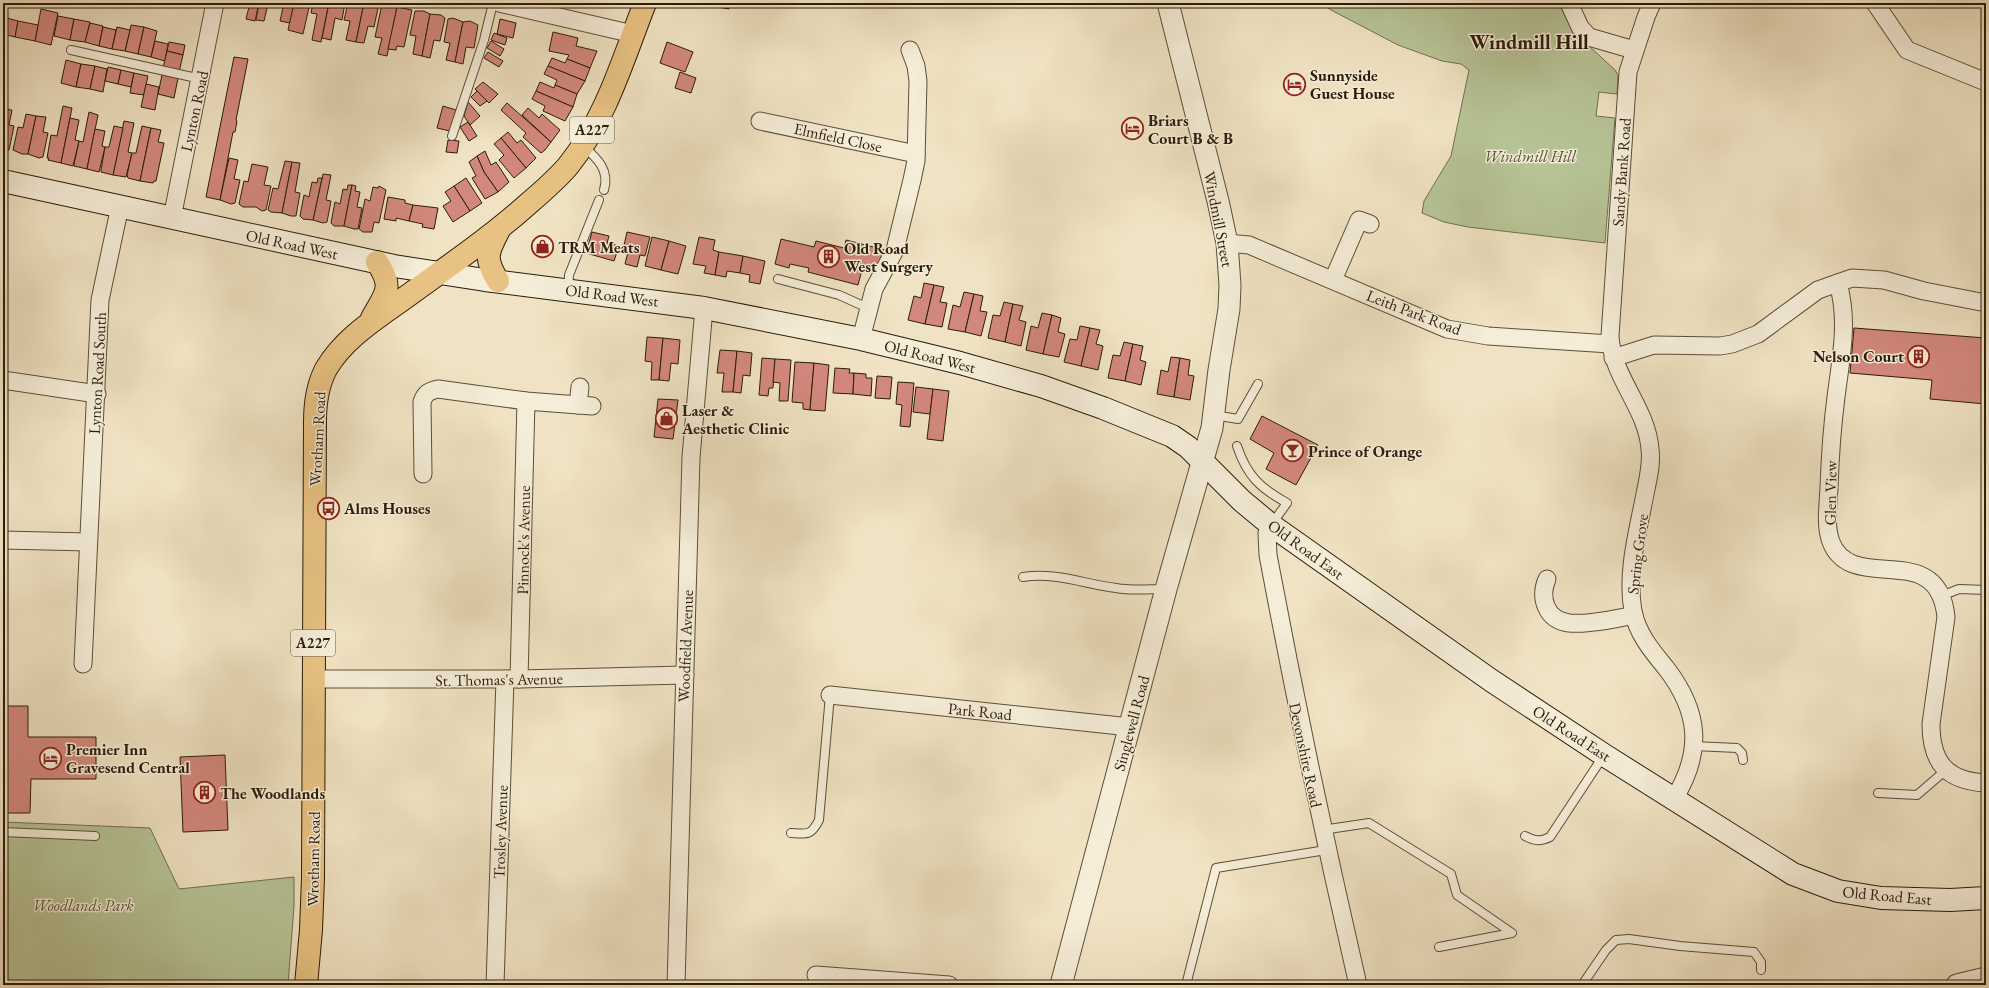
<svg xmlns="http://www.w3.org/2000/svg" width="1989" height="988" font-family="'EB Garamond',serif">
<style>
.green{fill:#b7c496;stroke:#707050}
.building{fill:#d3887d;stroke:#2a1c0a}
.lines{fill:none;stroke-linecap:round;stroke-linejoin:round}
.service-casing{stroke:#5c4e38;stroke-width:10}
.minor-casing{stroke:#5c4e38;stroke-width:19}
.tertiary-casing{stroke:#5c4e38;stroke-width:23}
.secondary-casing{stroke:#2a1c0a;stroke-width:24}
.primary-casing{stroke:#2a1c0a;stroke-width:24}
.service{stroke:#f5edd8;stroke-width:8}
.minor{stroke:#f5edd8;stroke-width:17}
.tertiary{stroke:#f5edd8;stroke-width:21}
.secondary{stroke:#f5edd8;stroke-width:22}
.primary{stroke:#e8c282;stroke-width:22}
.labels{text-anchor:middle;stroke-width:3;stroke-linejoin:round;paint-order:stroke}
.shield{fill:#f5edd8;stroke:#675b48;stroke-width:1}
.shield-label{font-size:15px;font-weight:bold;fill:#2a1c0a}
.poi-label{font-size:16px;font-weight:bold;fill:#2a1c0a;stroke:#f5edd8;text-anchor:start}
.street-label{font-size:16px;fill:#2a1c0a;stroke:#f5edd8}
.park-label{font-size:16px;font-style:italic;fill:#544e34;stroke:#f5edd8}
.district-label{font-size:20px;font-weight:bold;fill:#2a1c0a;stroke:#f5edd8}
</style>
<rect width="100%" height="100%" fill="#f0e3c3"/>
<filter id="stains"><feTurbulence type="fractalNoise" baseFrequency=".005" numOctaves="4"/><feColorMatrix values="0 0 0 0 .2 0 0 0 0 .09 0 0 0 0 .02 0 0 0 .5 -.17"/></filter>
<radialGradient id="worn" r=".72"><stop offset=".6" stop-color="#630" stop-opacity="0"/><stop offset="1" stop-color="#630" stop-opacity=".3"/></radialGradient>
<!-- green -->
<g class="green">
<path d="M1321,3H1565L1588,45L1615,70L1618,75L1617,94L1599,92L1596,116L1615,118L1605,243L1468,227L1444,222L1422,213L1424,201L1451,156L1469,70L1461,64L1442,61L1398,45L1331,10Z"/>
<path d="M3,822L150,828L179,889L294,877V906L288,985H3Z"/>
</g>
<!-- building -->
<g class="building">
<path d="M121,3H130V7L120,5Z"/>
<path d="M167,3H176L175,7L166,5Z"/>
<path d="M250,3H259L255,21L246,19Z"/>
<path d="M259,3H275V5L268,4L264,21L256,20Z"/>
<path d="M278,3H294L290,23L280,21L283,7L277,6Z"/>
<path d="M294,3H310L303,34L288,30Z"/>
<path d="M313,3H329L321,42L312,40L317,14L311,13Z"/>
<path d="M329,3H345L342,20L335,18L331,40L322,38Z"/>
<path d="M348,3H364L356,42L346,40L350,21L344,20Z"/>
<path d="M364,3H379L374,27L368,26L364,43L356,42Z"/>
<path d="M694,3H730L729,9Z"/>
<path d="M382,4H391L397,7L387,56L378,54L382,38L375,37Z"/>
<path d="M397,7L412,10L404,47L397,46L396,50L388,49Z"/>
<path d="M41,9L58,13L51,45L35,41Z"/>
<path d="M415,11H424L430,14L422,56L413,54L416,36L410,35Z"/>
<path d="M430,14L441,15L445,18L440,41L434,40L430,58L422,56Z"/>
<path d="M58,16L74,19L70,40L54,36Z"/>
<path d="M3,17L18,21L15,37L3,34Z"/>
<path d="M453,18L463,22L455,62L446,60L450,43L444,42L448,19Z"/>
<path d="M74,19L90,22L85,42L70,40Z"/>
<path d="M500,19L516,23L513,38L497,34Z"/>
<path d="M18,21L38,25L35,41L15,37Z"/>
<path d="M470,21L478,25L474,48L466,47L463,64L455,62L463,22Z"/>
<path d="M90,23L103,26L99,46L85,42Z"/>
<path d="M131,25L144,27L138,54L125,51Z"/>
<path d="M103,27L116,30L112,49L99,46Z"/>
<path d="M117,27L130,30L125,51L112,49Z"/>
<path d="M144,27L157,31L151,57L138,54Z"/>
<path d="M553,32L578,38L576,46L597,51L590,68L567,59L569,55L549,51Z"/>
<path d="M494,33L507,38L505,45L491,40Z"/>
<path d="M155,41L168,44L165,61L151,57Z"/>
<path d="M491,41L504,49L500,56L487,48Z"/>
<path d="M169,42L185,45L183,55L167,51Z"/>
<path d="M667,42L693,52L685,72L660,63Z"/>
<path d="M167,51L183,55L179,72L163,68Z"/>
<path d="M488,52L503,61L499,67L484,58Z"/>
<path d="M234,57L248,59L236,120L237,121L235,132H233L220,200L206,197Z"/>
<path d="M552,58L565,63L567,59L590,68L585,81L548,66Z"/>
<path d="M66,60L81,64L76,87L61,83Z"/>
<path d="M81,64L95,66L90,89L76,87Z"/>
<path d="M95,66L107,69L103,92L90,89Z"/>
<path d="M548,66L585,81L577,94L555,85L557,80L544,74Z"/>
<path d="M108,67L121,70L118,84L105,81Z"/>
<path d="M121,70L134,73L131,87L118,84Z"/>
<path d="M680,72L696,78L691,93L675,88Z"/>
<path d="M134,73L148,76L144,95L130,93Z"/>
<path d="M162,75L178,78L174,98L158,94Z"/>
<path d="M483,82L498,94L489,103L475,89Z"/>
<path d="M540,82L554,88L555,85L577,94L573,107L536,91Z"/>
<path d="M146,84L159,87L155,110L141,107Z"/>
<path d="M477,91L487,101L480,106L471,97Z"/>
<path d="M536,91L573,107L565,121L543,111L545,106L532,99Z"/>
<path d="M468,102L480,116L470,125L464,116Z"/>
<path d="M507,103L551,142L545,150L541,153L523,137L526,133L501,110Z"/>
<path d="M63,106L72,108L61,163L48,160L49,158H47L51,135L57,136Z"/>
<path d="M443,106L456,110L450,131L437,128Z"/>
<path d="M528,108L539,118L542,114L560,130L551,142L522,115Z"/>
<path d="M3,109L12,110L9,125L14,126L9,150L5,151L3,150Z"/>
<path d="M89,112L98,115L87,169L74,166V164L79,141L83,142Z"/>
<path d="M26,114L36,116L28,154H22L13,150L18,127L23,128Z"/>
<path d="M36,116L46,117L43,132L48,133L43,157L39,158L28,154Z"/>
<path d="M70,118L79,120L75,140L79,141L73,166L61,163Z"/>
<path d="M124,121L134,123L128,152L132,153L126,177L113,175Z"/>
<path d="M468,122L477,136L469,141L460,127Z"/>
<path d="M114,126L123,128L113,175L101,172V170L105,147H109Z"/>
<path d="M142,126L151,128L140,181L128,178L127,175L132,153H136Z"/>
<path d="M151,128L161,130L158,142L164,143L156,181H154L153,183L140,181Z"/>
<path d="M95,129L105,131L102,146L105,147L99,172L87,169Z"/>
<path d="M508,132L517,143L521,140L536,158L526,168L501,138Z"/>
<path d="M501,138L526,168L514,178L499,160L504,155L494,144Z"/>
<path d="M448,140L459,141L457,153L446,152Z"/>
<path d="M485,151L491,165L496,162L509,182L498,192L484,172L477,156Z"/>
<path d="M477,156L484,172L498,192L485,199L472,178L476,176L469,162Z"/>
<path d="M229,158L238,160L234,179L240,180L235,203L231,204L220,200Z"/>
<path d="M285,161L292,162L282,213L271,212L268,210L273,188L278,189Z"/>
<path d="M292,162L300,163L295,192L300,193L296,216H291L282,213Z"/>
<path d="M252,164L268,167L264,185L271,186L266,210L262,211L256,207H243L239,204L244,181L248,182Z"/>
<path d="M323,174L331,175L326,200L331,201L327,222L323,223L313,220Z"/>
<path d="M318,178H322L313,220L303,219L300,216L304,195L309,197L312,182L317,183Z"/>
<path d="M466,178L482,203L470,211L454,186Z"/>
<path d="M348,185H352L344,226H334L331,223L335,202L340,204L343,189L347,190Z"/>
<path d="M352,185L356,186L355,191L360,192L357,207L362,208L358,229H354L344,226Z"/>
<path d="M379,186L386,190L379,223L374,222L372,232H363L359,229L365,199L370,201L373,187L378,188Z"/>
<path d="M454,186L470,211L453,222L443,206L451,201L445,192Z"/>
<path d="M388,197L405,200V203L413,205L409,221L396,218V221L384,219Z"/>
<path d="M413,205L438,208L434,229L422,227L423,224L409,221Z"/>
<path d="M592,232L609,236L607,243L619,246L614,261L586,253Z"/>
<path d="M627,232L650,237L645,256L640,255L637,267L625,264L628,252L623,250Z"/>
<path d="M652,237L669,241L661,270L645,266Z"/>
<path d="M699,237L715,240L713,250L719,252L715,275L704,273L706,266L693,264Z"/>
<path d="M781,239L814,247L816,241L844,248L846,240L885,250L875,269L863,266L858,285L808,272L809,268L790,264L789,268L775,264Z"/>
<path d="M669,241L686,246L678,274L661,270Z"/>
<path d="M719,252L743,256L740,273L727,271L726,277L715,275Z"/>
<path d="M743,256L765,261L760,284L749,282L750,275L740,273Z"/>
<path d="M924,283L934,285L925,324L908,320L914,296L921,298Z"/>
<path d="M934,285L944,287L940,302L947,303L942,327L925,324Z"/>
<path d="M964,292L974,294L965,332L948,329L953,305L960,307Z"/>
<path d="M974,294L983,296L980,311L987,312L981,336L965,332Z"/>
<path d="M1004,302L1013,304L1005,342L988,338L993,315L1000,316Z"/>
<path d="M1013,304L1023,306L1019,320L1026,322L1021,346L1005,342Z"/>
<path d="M1042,313L1052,315L1043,354L1026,350L1031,326L1038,328Z"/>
<path d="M1052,315L1061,318L1058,332L1065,334L1059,357L1043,354Z"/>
<path d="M1080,326L1090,328L1081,366L1064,362L1070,339L1077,340Z"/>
<path d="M1090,328L1100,330L1096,344L1103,346L1098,370L1081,366Z"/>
<path d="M1854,328L1986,338V404L1930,399L1932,380L1850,373Z"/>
<path d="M647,337L663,338L659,380H651L652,362L645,361Z"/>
<path d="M663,338L680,340L678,364L671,363L669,381L659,380Z"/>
<path d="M1124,342L1133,344L1125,381L1108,378L1113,355L1120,356Z"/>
<path d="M1133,344L1143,346L1140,360L1146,362L1141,385L1125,381Z"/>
<path d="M720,350L737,351L733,392H722L724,373H717Z"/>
<path d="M737,351L752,353L750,376L743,375L741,393L733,392Z"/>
<path d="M1171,357L1180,358L1174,397L1157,394L1161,370L1168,372Z"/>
<path d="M762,358L775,359L773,388H769L768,396L759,395Z"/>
<path d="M1180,358L1190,360L1188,375L1194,376L1190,400L1174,397Z"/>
<path d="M775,359L791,360L788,401H779L780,383L773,382Z"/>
<path d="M795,362L814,363L810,410L803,409V403L792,402Z"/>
<path d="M814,363L829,365L825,411L810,410Z"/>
<path d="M835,368L850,369L849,373H854L853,394L833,393Z"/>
<path d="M854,373L866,374V378H872L871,396L853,394Z"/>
<path d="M877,376L892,377L890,399L875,398Z"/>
<path d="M898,382L914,383L910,427L900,426L902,405L896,404Z"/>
<path d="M916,387L933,389L930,414L913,412Z"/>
<path d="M933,389L949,391L943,441L927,439Z"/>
<path d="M658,399L678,400L673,439L654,437Z"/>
<path d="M1262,416L1318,445L1296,485L1266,469L1274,453L1250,439Z"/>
<path d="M3,706H28V737H96V779H31L30,813H3Z"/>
<path d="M225,755L228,830L183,832L180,757Z"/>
</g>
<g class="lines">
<defs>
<g id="service">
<path d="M71,50L201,79"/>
<path d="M452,136L484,40L493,3"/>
<path d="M583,146C597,158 610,170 604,190"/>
<path d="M778,279L839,295L868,308"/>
<path d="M568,289L569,275L599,200"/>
<path d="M1214,415L1238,419L1258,384"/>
<path d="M1237,446C1247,476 1260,488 1287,503L1271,525"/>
<path d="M1023,577C1055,572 1085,584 1116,588C1132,591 1149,589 1166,589"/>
<path d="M1941,596L1959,589L1986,590"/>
<path d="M1694,746L1737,748L1742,753L1743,760"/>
<path d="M1878,793L1917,795L1946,770"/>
<path d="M1322,830L1369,823L1451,874L1457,895L1512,933L1439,947"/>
<path d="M3,832L95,836"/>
<path d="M791,833C807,834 811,836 819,820L830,695"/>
<path d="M1525,836C1535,841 1540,842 1550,837L1604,755"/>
<path d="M1186,985L1216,868L1326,850"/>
<path d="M1582,985L1606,950L1616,940L1629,939L1680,946L1754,952L1761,962V970"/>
</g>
<g id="minor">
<path d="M499,3L633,34"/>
<path d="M1569,3L1580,27L1589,37L1634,50"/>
<path d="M1652,3L1646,17L1628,72L1610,336C1612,377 1647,408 1650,449C1652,464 1648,479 1645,494C1638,531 1626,573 1633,611C1637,633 1652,651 1666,668C1700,712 1703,752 1674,799"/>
<path d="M1875,3L1907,50L1986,82"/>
<path d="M760,121L916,154"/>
<path d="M172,218L215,3"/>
<path d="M1227,243L1249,245L1447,329L1488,336L1610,344"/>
<path d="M1333,280L1359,220L1370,224"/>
<path d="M1838,283C1849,322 1841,357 1836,397C1832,428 1830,458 1829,488C1828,506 1825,526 1831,542C1852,596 1938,537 1946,617L1931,724C1931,763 1947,781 1986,783"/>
<path d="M861,339L874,289L895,250L912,180L916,161L918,81L916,66L910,50"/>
<path d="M1613,358L1654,345L1720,346L1732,344L1758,334L1818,290L1852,278L1884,280L1924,291L1986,303"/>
<path d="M3,380L97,394"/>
<path d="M578,405L580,387"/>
<path d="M423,474L422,402C425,393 429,391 438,389L526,401L592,406"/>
<path d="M1271,525L1267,533L1268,555C1295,699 1325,842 1358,985"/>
<path d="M3,540L88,542"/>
<path d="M1547,579C1539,598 1546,620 1569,623C1588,625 1616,619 1634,615"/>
<path d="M83,664L100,300L120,206"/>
<path d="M313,679H519L685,675"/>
<path d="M519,679L526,401"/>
<path d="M830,695L1130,727"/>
<path d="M816,975L949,985"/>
<path d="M495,985L505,679"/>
<path d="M676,985L691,457L704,308"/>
</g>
<g id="tertiary">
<path d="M1061,985L1166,589L1212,428L1219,370L1229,309L1230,285L1227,243L1218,201L1168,3"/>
<path d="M1957,985L1986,978"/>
</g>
<path id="secondary" d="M3,181L394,266L485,280L704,308L861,339L960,363L1041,386L1103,408L1172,436L1188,447L1242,501L1271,525L1492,681L1604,755L1793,874L1838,891L1881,898L1950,900L1986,898"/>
<g id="primary">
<path d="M498,281C484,258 487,253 499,230"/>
<path d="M372,318C386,293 394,288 377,262"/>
<path d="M306,985L311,930L313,878L315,422C315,404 317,386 326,369C344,338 377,318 406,297C447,267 490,238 528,204C542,192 556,180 568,166C606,119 623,59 645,3"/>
</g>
</defs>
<!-- service casing -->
<use href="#service" class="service-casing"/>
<!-- minor casing -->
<use href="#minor" class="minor-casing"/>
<!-- tertiary casing -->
<use href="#tertiary" class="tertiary-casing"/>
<!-- secondary casing -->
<use href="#secondary" class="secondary-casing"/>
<!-- primary casing -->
<use href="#primary" class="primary-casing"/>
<!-- service -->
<use href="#service" class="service"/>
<!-- minor -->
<use href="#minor" class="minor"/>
<!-- tertiary -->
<use href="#tertiary" class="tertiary"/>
<!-- secondary -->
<use href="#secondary" class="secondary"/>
<!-- primary -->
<use href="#primary" class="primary"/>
</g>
<!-- icons -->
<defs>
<symbol id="hotel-ring" viewBox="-11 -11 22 22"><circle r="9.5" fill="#f5edd8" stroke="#8f2418" stroke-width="1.5"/><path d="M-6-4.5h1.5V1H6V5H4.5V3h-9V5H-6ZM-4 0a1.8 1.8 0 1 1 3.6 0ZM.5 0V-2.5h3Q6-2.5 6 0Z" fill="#8f2418"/></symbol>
<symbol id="shop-ring" viewBox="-11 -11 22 22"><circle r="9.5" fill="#f5edd8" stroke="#8f2418" stroke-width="1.5"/><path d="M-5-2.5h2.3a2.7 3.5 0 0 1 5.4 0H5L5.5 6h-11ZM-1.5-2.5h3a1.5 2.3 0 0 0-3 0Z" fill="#8f2418"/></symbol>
<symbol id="building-ring" viewBox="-11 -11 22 22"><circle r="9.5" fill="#f5edd8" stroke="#8f2418" stroke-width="1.5"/><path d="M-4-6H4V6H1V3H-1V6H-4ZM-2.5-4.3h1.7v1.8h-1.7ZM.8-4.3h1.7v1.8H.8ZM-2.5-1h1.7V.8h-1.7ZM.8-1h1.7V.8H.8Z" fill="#8f2418"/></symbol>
<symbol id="bar-ring" viewBox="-11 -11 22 22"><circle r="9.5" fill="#f5edd8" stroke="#8f2418" stroke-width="1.5"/><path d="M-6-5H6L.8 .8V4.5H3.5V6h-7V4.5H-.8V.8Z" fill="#8f2418"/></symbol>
<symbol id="bus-ring" viewBox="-11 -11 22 22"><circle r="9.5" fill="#f5edd8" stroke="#8f2418" stroke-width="1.5"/><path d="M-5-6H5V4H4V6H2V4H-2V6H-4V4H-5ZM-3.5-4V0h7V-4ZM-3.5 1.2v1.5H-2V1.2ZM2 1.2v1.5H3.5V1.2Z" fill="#8f2418"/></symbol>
</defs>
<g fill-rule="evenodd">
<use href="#hotel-ring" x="1282" y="72" width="25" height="25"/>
<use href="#hotel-ring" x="1120" y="116" width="25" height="25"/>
<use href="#shop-ring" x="530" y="234" width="25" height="25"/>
<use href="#building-ring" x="816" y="244" width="25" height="25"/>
<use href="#building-ring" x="1906" y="344" width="25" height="25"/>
<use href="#shop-ring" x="654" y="406" width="25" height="25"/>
<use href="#bar-ring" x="1280" y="438" width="25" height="25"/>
<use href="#bus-ring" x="316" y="496" width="25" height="25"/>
<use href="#hotel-ring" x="38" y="746" width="25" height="25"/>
<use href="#building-ring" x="192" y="780" width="25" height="25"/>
</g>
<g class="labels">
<!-- shield labels -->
<g class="shield">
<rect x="570" y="117" width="44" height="26" rx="3"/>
<rect x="291" y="630" width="44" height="26" rx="3"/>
</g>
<g class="shield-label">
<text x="592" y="135">A227</text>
<text x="313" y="648">A227</text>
</g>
<!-- poi labels -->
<g class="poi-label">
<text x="1310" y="81">Sunnyside<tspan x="1310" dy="18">Guest House</tspan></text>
<text x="1148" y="126">Briars<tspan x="1148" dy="18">Court B &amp; B</tspan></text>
<text x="558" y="253">TRM Meats</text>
<text x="844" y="254">Old Road<tspan x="844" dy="18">West Surgery</tspan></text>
<text x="1904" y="362" text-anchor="end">Nelson Court</text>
<text x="682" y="416">Laser &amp;<tspan x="682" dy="18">Aesthetic Clinic</tspan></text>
<text x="1308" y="457">Prince of Orange</text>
<text x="344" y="514">Alms Houses</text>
<text x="66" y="755">Premier Inn<tspan x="66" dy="18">Gravesend Central</tspan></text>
<text x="220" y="799">The Woodlands</text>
</g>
<!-- street labels -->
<g class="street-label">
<text transform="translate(194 111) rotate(-78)" y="6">Lynton Road</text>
<text transform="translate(838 137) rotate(12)" y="6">Elmfield Close</text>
<text transform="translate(1621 172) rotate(-86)" y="6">Sandy Bank Road</text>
<text transform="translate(1219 219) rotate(79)" y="6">Windmill Street</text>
<text transform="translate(292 244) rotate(12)" y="6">Old Road West</text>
<text transform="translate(612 295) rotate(7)" y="6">Old Road West</text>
<text transform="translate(1414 312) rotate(21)" y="6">Leith Park Road</text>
<text transform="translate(930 356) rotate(14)" y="6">Old Road West</text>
<text transform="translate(97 373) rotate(-87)" y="6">Lynton Road South</text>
<text transform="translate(317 439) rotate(-87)" y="6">Wrotham Road</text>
<text transform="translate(1830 493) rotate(-89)" y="6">Glen View</text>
<text transform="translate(523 540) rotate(-89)" y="6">Pinnock's Avenue</text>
<text transform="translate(1306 549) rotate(36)" y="6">Old Road East</text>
<text transform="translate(1637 554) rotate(-83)" y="6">Spring Grove</text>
<text transform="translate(685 646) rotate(-88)" y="6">Woodfield Avenue</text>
<text transform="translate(499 679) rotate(-1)" y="6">St. Thomas's Avenue</text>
<text transform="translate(980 711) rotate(6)" y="6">Park Road</text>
<text transform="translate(1131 723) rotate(-75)" y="6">Singlewell Road</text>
<text transform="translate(1572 733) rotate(33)" y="6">Old Road East</text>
<text transform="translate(1306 755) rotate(78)" y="6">Devonshire Road</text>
<text transform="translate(500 832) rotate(-88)" y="6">Trosley Avenue</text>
<text transform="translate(313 859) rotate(-89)" y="6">Wrotham Road</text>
<text transform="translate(1887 895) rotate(5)" y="6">Old Road East</text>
</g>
<!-- park labels -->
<g class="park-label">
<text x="1530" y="162">Windmill Hill</text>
<text x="83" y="911">Woodlands Park</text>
</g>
<!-- district labels -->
<g class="district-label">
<text x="1529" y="49">Windmill Hill</text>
</g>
</g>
<!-- margin -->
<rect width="1989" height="988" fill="none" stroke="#f0e3c3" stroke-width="16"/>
<rect x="4" y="4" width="1981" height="980" fill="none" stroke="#2a1c0a" stroke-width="2"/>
<rect x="8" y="8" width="1973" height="972" fill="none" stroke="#2a1c0a"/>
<rect width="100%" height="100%" filter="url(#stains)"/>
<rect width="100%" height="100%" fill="url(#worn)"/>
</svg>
